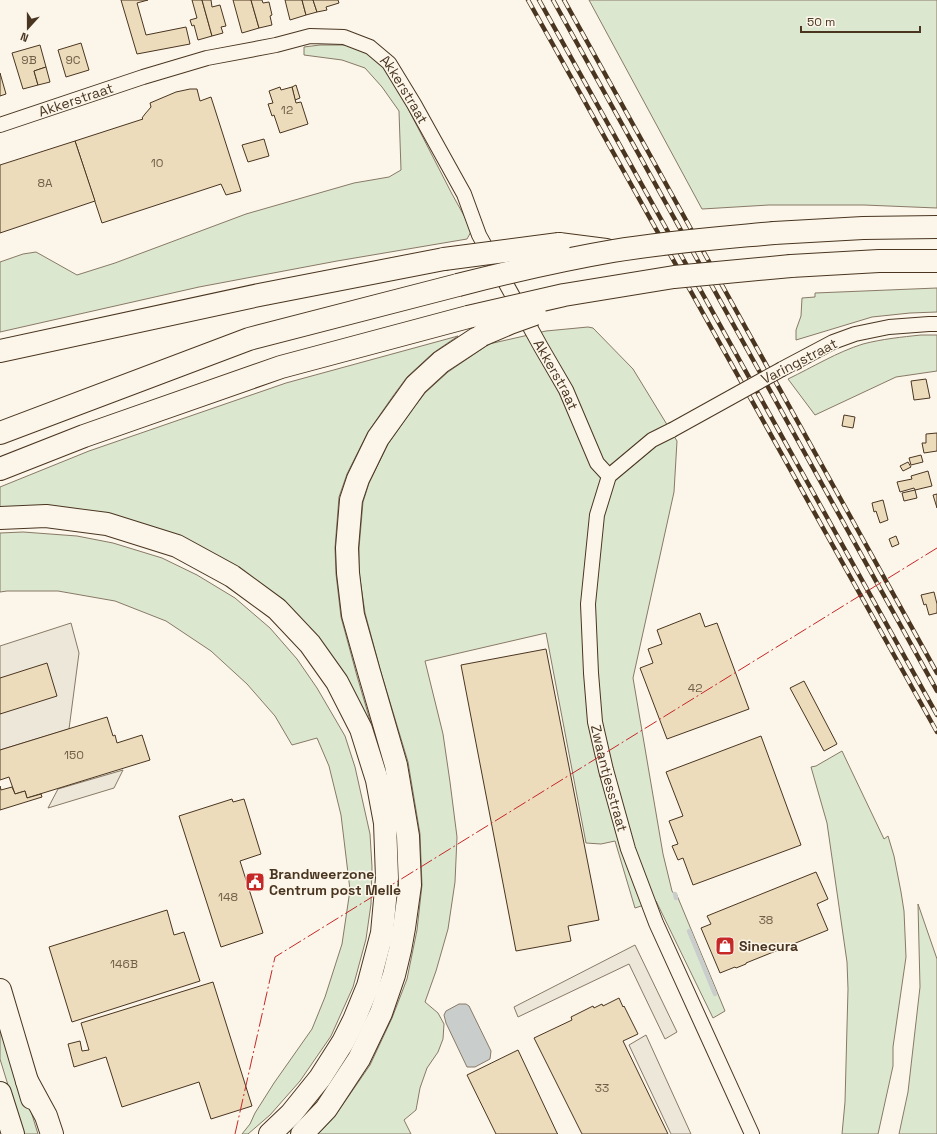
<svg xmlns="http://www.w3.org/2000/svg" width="937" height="1134" font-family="'Space Grotesk',sans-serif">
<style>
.green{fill:#dce7d0;stroke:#887966}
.parking{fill:#ede7d9;stroke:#887966}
.water{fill:#c9cecd;stroke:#887966}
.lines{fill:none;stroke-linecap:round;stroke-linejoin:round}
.stream{stroke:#c9cecd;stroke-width:4.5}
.building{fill:#ecdcbc;stroke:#4a3520}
.street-casing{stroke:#4a3520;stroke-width:16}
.primary-casing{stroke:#4a3520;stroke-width:24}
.highway-casing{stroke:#4a3520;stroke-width:24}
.street{stroke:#fbf6e9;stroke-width:14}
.primary{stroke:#fbf6e9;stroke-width:22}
.highway{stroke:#fbf6e9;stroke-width:22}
.rail-casing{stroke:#4a3520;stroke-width:4.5}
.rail{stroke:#fbf6e9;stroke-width:3;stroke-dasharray:9;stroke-linecap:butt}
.street-bridge-casing{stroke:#4a3520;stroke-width:16;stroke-linecap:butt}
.highway-bridge-casing{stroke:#4a3520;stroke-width:24;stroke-linecap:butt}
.street-bridge{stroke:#fbf6e9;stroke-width:14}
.highway-bridge{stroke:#fbf6e9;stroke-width:22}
.power{stroke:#c62828;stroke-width:1;stroke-dasharray:14 3 2 3;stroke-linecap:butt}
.labels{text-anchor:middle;stroke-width:3;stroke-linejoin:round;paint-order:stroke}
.number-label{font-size:12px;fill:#725f47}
.street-label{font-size:14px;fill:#4a3520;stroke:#fbf6e9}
.poi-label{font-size:14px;font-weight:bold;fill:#4a3520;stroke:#fbf6e9;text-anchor:start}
</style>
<rect width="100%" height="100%" fill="#fbf6e9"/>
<!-- green -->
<g class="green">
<path d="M589,0H937V208L864,205H769L702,209Z"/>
<path d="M320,45H350L369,54L385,68L398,89L452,194L472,230L467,239L337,261L199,287L0,332V262L23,254L36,252L77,275L115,263L246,214L354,183L389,177L401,170L399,111L382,87L365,68L342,60L304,55V47Z"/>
<path d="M937,288V312L910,313L872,317L796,340V330L801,316L802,298L815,297V293Z"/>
<path d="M588,327L593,328L633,369L677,441L674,492L633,678L663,854L672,891L674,894L676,893L725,1011L713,1018L656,901L635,908L615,841L601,844L586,843L546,633L425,661L443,734L450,782L457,837L455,882L448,929L436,971L425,1002L438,1013L444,1024L443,1039L438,1052L427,1068L420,1088L416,1110L404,1120L411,1134H318L335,1116L370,1065L392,1018L407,979L417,930L422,885L420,834L408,762L380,669L365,613L359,572V548L363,502L369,483L388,444L412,410L425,393L448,372L489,344L546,331Z"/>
<path d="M921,335H937V371L896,377L815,415L788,379C813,367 837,352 863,344C882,339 902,337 921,335Z"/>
<path d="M458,336L433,353L407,377L393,396L368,432L347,474L339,497L335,548L336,574L341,617L357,676L384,768L344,678L180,538L0,510V487L89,451L286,383Z"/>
<path d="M23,532L77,536L113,543L162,558L197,575L235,598L270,628L297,659L317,688L345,736L355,767L370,834L372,867L371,904L366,939L353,987L331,1036L300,1081L270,1115L248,1134H242L250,1124L255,1113L274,1083L312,1029L325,997L342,944L350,890L341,815L329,766L317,738L292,745L275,716L247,684L211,651L166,621L115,601L58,591H7L0,592V533Z"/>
<path d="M842,751L884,839L888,836L894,856L901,892L904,911L906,957L893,1047V1066L878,1134H842L845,1102L848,989L847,962L827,823L811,767L816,766Z"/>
<path d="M918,904L937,959V1134H899L908,1092L920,987Z"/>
<path d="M0,1011L38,1134H23L0,1059Z"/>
</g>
<!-- parking -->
<g class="parking">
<path d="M71,623L79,653L69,729L0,750V646Z"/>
<path d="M123,770L114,788L48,808L58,789Z"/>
<path d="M635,945L677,1032L665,1039L629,964L518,1017L514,1007Z"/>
<path d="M646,1035L691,1134H671L629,1045Z"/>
</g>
<!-- water -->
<path class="water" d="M459,1004H466L469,1006L491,1051L490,1059L475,1067H467L446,1023L444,1015L446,1011Z"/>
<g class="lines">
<!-- stream -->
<g class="stream">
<path d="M675,894L676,898"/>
<path d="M689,931L715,994"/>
</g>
</g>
<!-- building -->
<g class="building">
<path d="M121,0H148L137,3L146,35L186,27L190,44L137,54Z"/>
<path d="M192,0H202L212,36L198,40L194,25L192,26L190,20L197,18Z"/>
<path d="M202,0H211L212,7L220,5L226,26L221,27L223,33L212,36Z"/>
<path d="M233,0H251L259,28L242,33Z"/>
<path d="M251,0H262L263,3L269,2L272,15L270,16L272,25L259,28Z"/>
<path d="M285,0H302L306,15L290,20Z"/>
<path d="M302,0H313L317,12L306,15Z"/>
<path d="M313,0H338L339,3L326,7L327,10L317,12Z"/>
<path d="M81,43L89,70L66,77L58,50Z"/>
<path d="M40,45L46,67L34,71L38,85L23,89L12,53Z"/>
<path d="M46,67L50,82L38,85L34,71Z"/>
<path d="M0,73L6,94L0,96Z"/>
<path d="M296,85L300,98L295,100L292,87Z"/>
<path d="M280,87L281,90L292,87L296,103L301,102L308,124L280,133L274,115L272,116L268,104L273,103L269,91Z"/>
<path d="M190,89H197L200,101L211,97L241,191L226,195L221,184L102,223L75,141L143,119L142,118L145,114L151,107L150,103L176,92Z"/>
<path d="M264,139L269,156L248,162L242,145Z"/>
<path d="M75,141L95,201L0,233V165Z"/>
<path d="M926,379L930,398L914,400L911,381Z"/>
<path d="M844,415L855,417L853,428L842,426Z"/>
<path d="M937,433V451L924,453L922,443H926V434Z"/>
<path d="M921,455L923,462L911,465L909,458Z"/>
<path d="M908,462L911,467L903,471L900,466Z"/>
<path d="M928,471L932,486L915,490L914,488L900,492L897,482L912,479L911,476Z"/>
<path d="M915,490L917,498L904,501L902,493Z"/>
<path d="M937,494V508L933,495Z"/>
<path d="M883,500L888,520L880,523L876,511L874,512L872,503Z"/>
<path d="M896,536L899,544L892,547L889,539Z"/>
<path d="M934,592L937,604V613L929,615L926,604L924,605L921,595Z"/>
<path d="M700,613L705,627L717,623L749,709L667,739L640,668L653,663L648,649L662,644L657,630Z"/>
<path d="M546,649L599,920L568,926L571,941L516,951L461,665Z"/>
<path d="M47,663L57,696L0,714V678Z"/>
<path d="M804,681L837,744L824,751L790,688Z"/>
<path d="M107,717L113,736L115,735L117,743L142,735L150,760L27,798L25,791L15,794L9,777L0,780V750Z"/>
<path d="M761,736L801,845L693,885L683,858L678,860L672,846L678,844L669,821L683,816L666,772Z"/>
<path d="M0,786L1,790L12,787L15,794L25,791L27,798L41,794L42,797L0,810Z"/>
<path d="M232,799L233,802L244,799L261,854L240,861L263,933L221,947L179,816Z"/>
<path d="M816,872L828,899L817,904L828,930L746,963V964L736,968L735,967L720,973L701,928L711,924L707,916Z"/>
<path d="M167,910L174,935L184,932L200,981L72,1022L49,947Z"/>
<path d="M213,982L252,1106L211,1119L199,1082L122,1107L106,1057L74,1067L68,1044L80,1041L82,1051L89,1050L81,1023Z"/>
<path d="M619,998L623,1007L624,1006L638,1034L623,1041L668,1134H582L534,1038L572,1020L571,1017L593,1006L594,1008L602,1004L603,1006Z"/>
<path d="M518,1050L557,1133L558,1134H496L467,1075Z"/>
</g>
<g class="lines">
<defs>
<g id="street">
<path id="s1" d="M0,125L143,77L207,58L276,45L310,36L344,37L370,47L389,63L414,104L464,194L479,235L541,347L566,390L597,463L609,476"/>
<path d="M782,369L833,342L855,334L889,327L929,324H937"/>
<path id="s2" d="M672,430L652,440L609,476L597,515L588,604L591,673L595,722L606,770L628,849L656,923L752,1134"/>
</g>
<g id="primary">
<path d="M0,990L32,1098"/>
<path d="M0,1093L13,1134"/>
</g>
<g id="highway">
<path d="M774,233L863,228L937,227"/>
<path d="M559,244L606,250"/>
<path d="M791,266L879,261H937"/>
<path d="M0,351L259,295L444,259"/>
<path d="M0,433L249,339L458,285"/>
<path d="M0,469L84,436L281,367L468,317"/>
<path d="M0,518L46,516L107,524L177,546L232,576L277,609L310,644L337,682L361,729L377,780L385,823L387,878L382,933L368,986L354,1020L343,1042L320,1078L291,1114L270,1134"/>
<path d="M27,1081L46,1116L52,1134"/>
<path d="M302,1134L326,1109L359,1059L381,1013L394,975L400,950L404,928L410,885L408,836L396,765L369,672L353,615L348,573L347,548L351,500L358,479L378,438L416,385L441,362L482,335"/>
</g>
</defs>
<!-- street casing -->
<use href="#street" class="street-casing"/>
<!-- primary casing -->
<use href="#primary" class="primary-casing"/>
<!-- highway casing -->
<use href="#highway" class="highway-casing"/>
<!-- street -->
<use href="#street" class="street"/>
<!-- primary -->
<use href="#primary" class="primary"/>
<!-- highway -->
<use href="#highway" class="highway"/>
<defs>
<g id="rail">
<path d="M528,0L937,732"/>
<path d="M539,0L937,715"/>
<path d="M553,0L937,691"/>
<path d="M564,0L937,673"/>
</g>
</defs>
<!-- rail casing -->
<use href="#rail" class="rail-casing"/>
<!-- rail -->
<use href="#rail" class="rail"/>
<defs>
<path id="street-bridge" d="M672,430L782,369"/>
<g id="highway-bridge">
<path d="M444,259L559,244"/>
<path d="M458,285C509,272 561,260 613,251C666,242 720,238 774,233"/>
<path d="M468,317L564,295L674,277L791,266"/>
<path d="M482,335L510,323L535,314"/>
</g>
</defs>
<!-- street-bridge casing -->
<use href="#street-bridge" class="street-bridge-casing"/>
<!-- highway-bridge casing -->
<use href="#highway-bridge" class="highway-bridge-casing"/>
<!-- street-bridge -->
<use href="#street-bridge" class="street-bridge"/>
<!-- highway-bridge -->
<use href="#highway-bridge" class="highway-bridge"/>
<!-- power -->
<path class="power" d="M235,1134L275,957L937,548"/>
</g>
<!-- icons -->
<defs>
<symbol id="civic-square" viewBox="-11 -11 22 22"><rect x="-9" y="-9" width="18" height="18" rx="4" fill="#c62828" stroke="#fbf6e9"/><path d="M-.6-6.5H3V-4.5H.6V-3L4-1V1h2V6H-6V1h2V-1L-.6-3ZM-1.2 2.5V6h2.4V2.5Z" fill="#fff"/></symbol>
<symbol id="shop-square" viewBox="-11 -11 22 22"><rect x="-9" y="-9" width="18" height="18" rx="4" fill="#c62828" stroke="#fbf6e9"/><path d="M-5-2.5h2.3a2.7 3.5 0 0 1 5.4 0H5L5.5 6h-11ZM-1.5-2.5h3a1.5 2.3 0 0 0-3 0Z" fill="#fff"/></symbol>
</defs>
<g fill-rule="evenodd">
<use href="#civic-square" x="244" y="871" width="22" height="22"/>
<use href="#shop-square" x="714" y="935" width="22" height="22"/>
</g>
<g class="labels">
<!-- number labels -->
<g class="number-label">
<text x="29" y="64">9B</text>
<text x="73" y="64">9C</text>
<text x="287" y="114">12</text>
<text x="157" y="167">10</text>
<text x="45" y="187">8A</text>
<text x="695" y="692">42</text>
<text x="74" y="759">150</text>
<text x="228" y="901">148</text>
<text x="766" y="924">38</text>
<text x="124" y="968">146B</text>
<text x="602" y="1092">33</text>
</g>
<!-- street labels -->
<g class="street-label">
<text dy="5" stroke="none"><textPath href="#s1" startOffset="440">Akkerstraat</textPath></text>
<text dy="5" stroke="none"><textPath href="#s1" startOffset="80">Akkerstraat</textPath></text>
<text transform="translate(799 361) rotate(-27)" y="5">Varingstraat</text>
<text dy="5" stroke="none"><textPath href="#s1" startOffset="764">Akkerstraat</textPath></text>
<text dy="5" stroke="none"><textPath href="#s2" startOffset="385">Zwaantjesstraat</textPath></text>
</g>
<!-- poi labels -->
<g class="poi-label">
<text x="269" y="879">Brandweerzone<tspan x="269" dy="16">Centrum post Melle</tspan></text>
<text x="739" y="951">Sinecura</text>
</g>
</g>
<!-- north arrow -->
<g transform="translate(28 28) rotate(201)" stroke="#fbf6e9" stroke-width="3" paint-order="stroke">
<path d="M0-3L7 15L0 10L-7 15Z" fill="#4a3520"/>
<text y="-6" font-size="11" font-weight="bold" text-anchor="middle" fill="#4a3520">N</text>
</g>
<!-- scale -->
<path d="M801 26v6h119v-6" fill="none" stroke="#4a3520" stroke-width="2"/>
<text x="807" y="26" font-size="12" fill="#4a3520" stroke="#fbf6e9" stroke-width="3" paint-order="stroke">50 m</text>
</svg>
